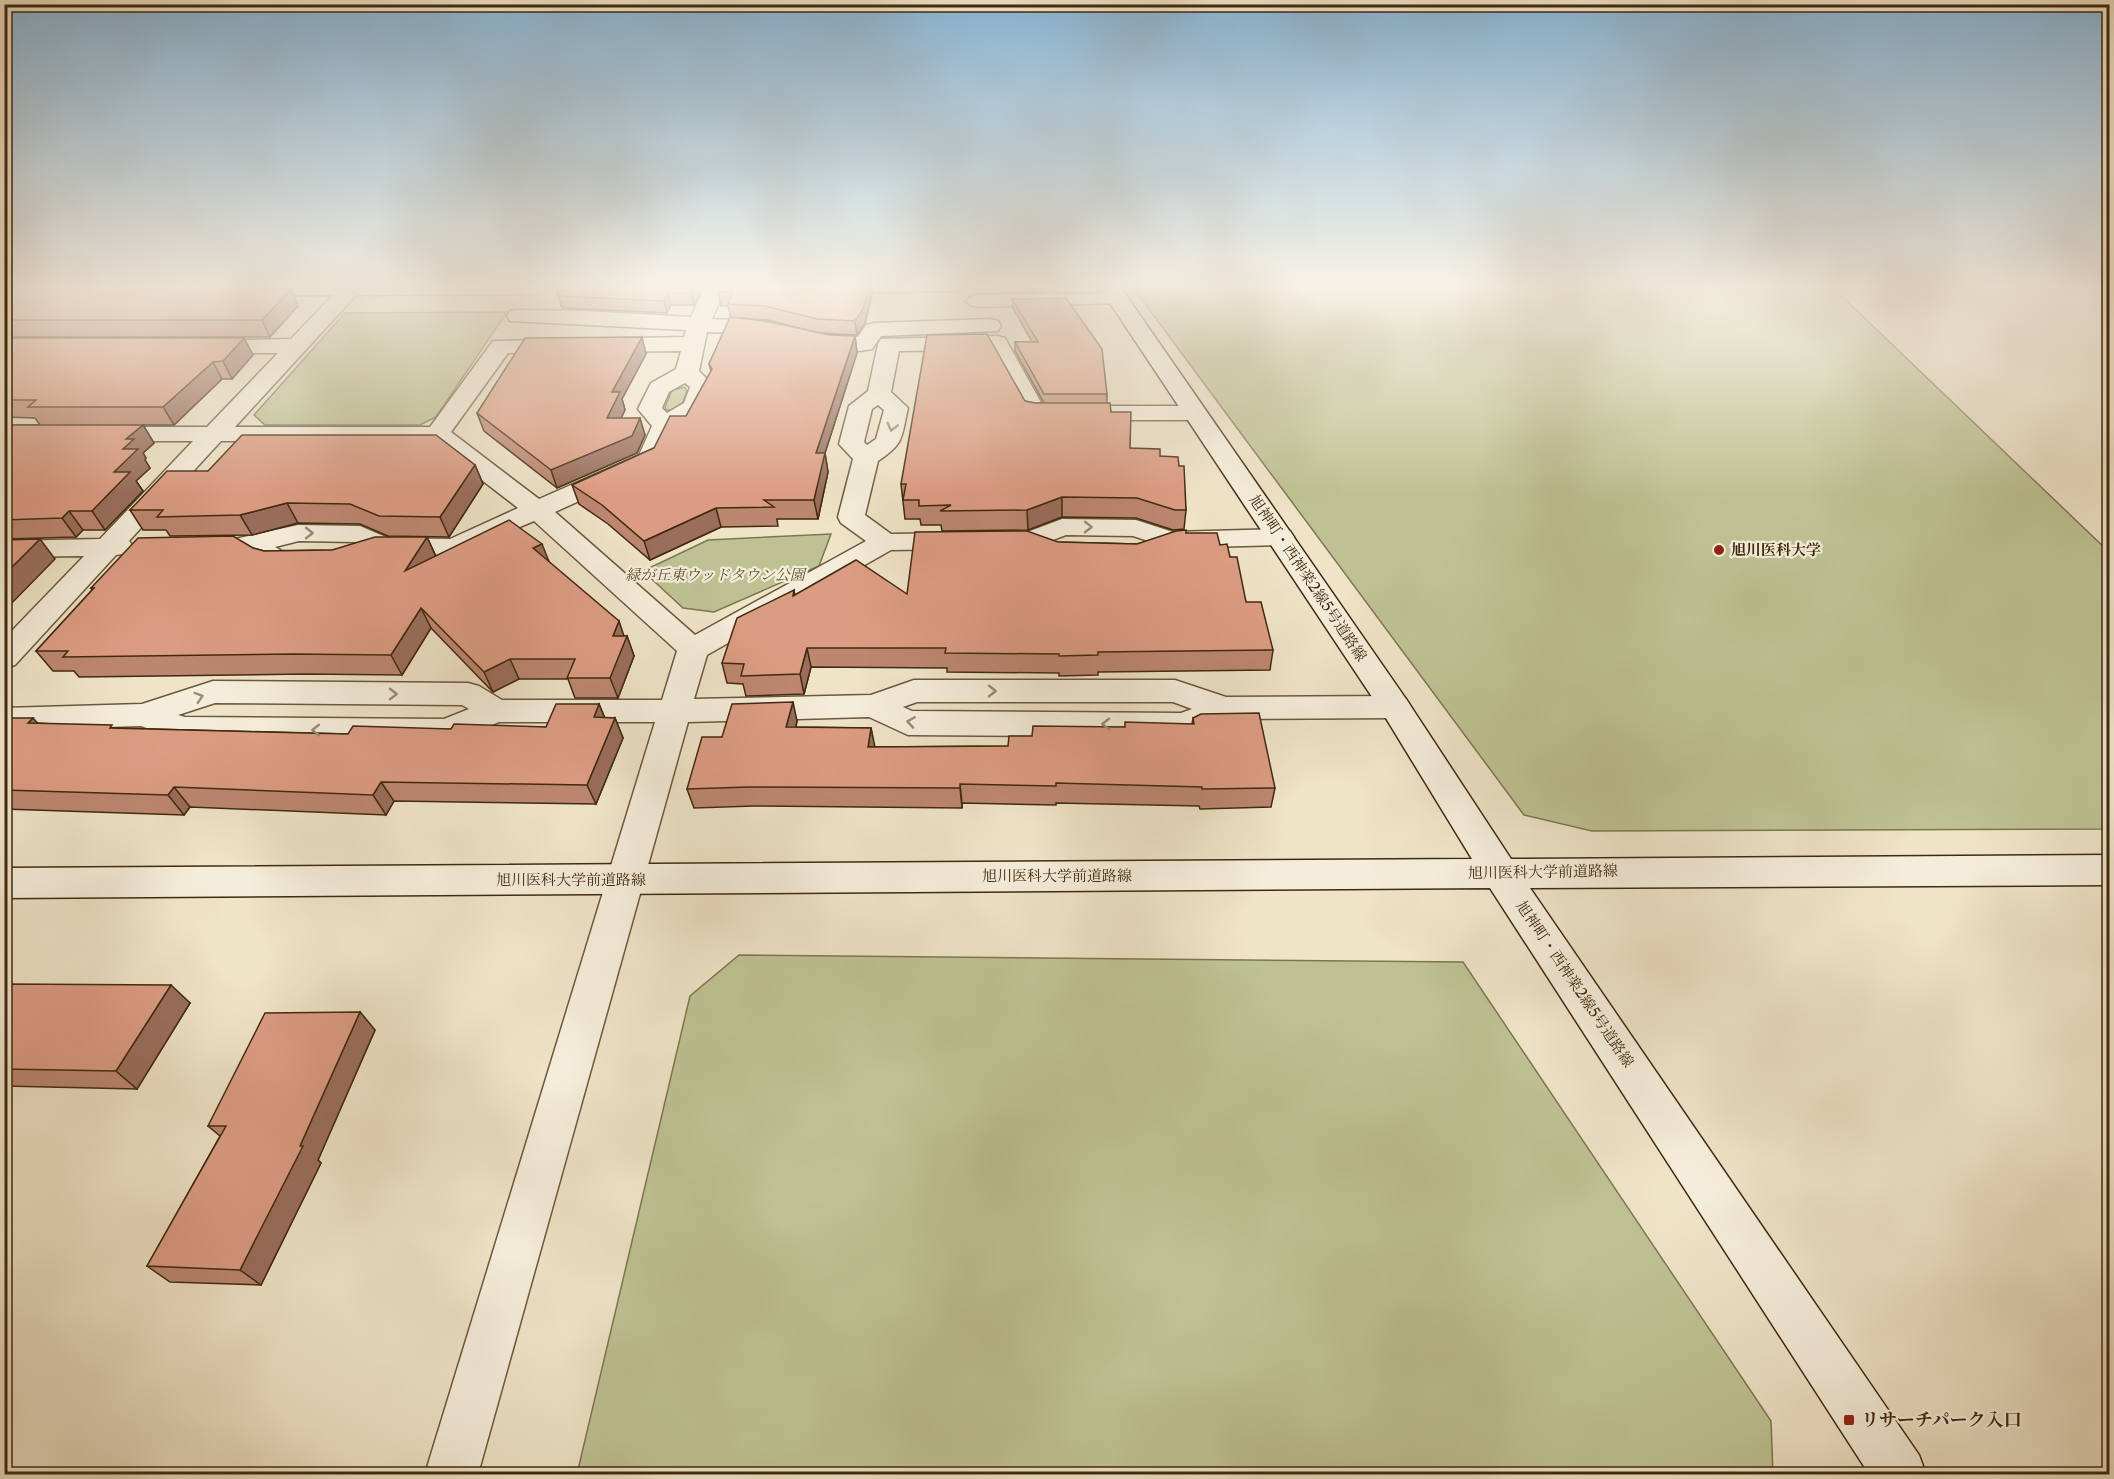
<svg xmlns="http://www.w3.org/2000/svg" width="2114" height="1479" font-family="'Libre Caslon Text','Noto Serif JP',serif">
<style>
.green{fill:#bec293;stroke:#7f7650;stroke-width:1.5}
.lines{fill:none;stroke-linecap:round;stroke-linejoin:round}
.street-casing{stroke:#6c583c;stroke-width:3}
.secondary-casing{stroke:#402a0e;stroke-width:3}
.street{fill:#f5eddb;fill-rule:evenodd}
.secondary{fill:#f5eddb;fill-rule:evenodd}
.wall{fill:#bd8671;stroke:#402a0e;stroke-width:1.5;fill-rule:evenodd}
.shaded-wall{fill:#9a6d5c;stroke:#402a0e;stroke-width:1.5}
.building{fill:#dc9c83;stroke:#402a0e;stroke-width:1.5}
.oneway{stroke:#9a8c74}
.poi-dot{fill:#8f2418;stroke:#f5eddb;stroke-width:2}
.labels{text-anchor:middle;stroke-width:4.5;stroke-linejoin:round;paint-order:stroke}
.poi-label{font-size:15px;font-weight:bold;fill:#402a0e;stroke:#f5eddb;text-anchor:start}
.park-label{font-size:15px;font-style:italic;fill:#60502f;stroke:#f5eddb}
.street-label{font-size:15px;fill:#402a0e;stroke:#f5eddb}
.near-poi-label{font-size:18px;font-weight:bold;fill:#402a0e;stroke:#f5eddb;text-anchor:start}
</style>
<rect width="100%" height="100%" fill="#efe3c8"/>
<filter id="stains"><feTurbulence type="fractalNoise" baseFrequency=".00333" numOctaves="4"/><feColorMatrix values="0 0 0 0 .2 0 0 0 0 .09 0 0 0 0 .02 0 0 0 .5 -.17"/></filter>
<radialGradient id="worn" r=".72"><stop offset=".6" stop-color="#630" stop-opacity="0"/><stop offset="1" stop-color="#630" stop-opacity=".3"/></radialGradient>
<!-- green -->
<g class="green">
<path d="M1131,285H1830L2109,552V829L1592,831L1524,815Z"/>
<path d="M507,312L436,417L420,425H265L254,415L345,313Z"/>
<path d="M685,387L687,391C683,404 682,410 666,410L665,407L672,390Z"/>
<path d="M831,534L819,566L714,612L683,608L643,571L708,540Z"/>
<path d="M739,955L1463,962L1771,1421L1773,1474H577L690,996Z"/>
</g>
<g class="lines">
<defs>
<g id="street">
<path d="M548,285L549,288L546,292L539,294L356,295L235,427H430L493,341L684,337L686,330L510,321L507,316L510,311L518,310L586,311L691,317L706,285H727L712,319L767,322L819,335L858,337L866,325L874,323L990,319L998,321L1001,326L998,331L881,336L872,349C838,357 802,343 769,336C749,332 727,333 707,332L699,371L714,386L702,412L675,429L658,465L555,512L695,635L866,541L841,523L838,517L853,459L839,444L849,406L868,391L878,344L881,339L997,336L1005,338L1043,406H1194L1203,408L1206,413L1203,418L1194,420H1035L1026,418L1023,413L989,350L899,351L891,392L908,408C901,438 905,443 878,461L865,515L891,534L959,533L969,535L973,541L969,547L959,549L891,550L707,655L694,699L871,695L914,680H1175L1226,697L1395,696L1406,699L1411,707L1406,715L1395,718L1228,719L1185,737L908,735L869,717L688,722L478,1474H425L655,722H499L447,743L183,741L141,726L4,730V708L142,704L213,681L468,683L479,686L502,700H662L677,651L534,521L454,555L383,554L355,542L299,541L275,547L282,551L313,554L317,560L313,566L303,569H276L266,566L247,554L230,552L226,546L230,540L298,525L360,526L388,538L450,539L518,508L431,441H221L129,541L134,547L130,553L116,555L15,665L4,668V639L84,556L4,557V541L100,539L193,441H102L93,439L90,434L93,429L102,427H207L278,353H205L197,351L194,346L197,341L291,339L333,295L193,296L186,294L183,290L186,286ZM681,351L676,369L651,383L638,409L652,426L639,455L539,499L451,432L508,353ZM685,383L690,387L684,403L667,413L662,408L669,392ZM878,405L884,410L876,439L867,445L864,442L872,409ZM917,702H1173L1192,709L1181,713L912,711L903,707ZM215,703L462,705L469,709L444,719L185,717L178,715Z"/>
<path d="M817,285H967L964,289L957,291L826,293L819,291Z"/>
<path d="M1117,293L1124,295L1127,299L1124,303L977,307L970,305L966,301L970,297L977,295Z"/>
<path d="M1062,519L1136,520L1173,532L1280,529L1290,531L1294,537L1290,543L1280,545L1170,548L1133,536L1066,535L1032,548L1022,546L1018,540L1022,534Z"/>
</g>
<path id="secondary" d="M1098,285H1119L1406,699L1511,859L2110,855V885L1530,888L1919,1455L1926,1474H1869L1490,888L4,898V868L1472,859L1384,715Z"/>
</defs>
<!-- street casing -->
<use href="#street" class="street-casing"/>
<!-- secondary casing -->
<use href="#secondary" class="secondary-casing"/>
<!-- street -->
<use href="#street" class="street"/>
<!-- secondary -->
<use href="#secondary" class="secondary"/>
</g>
<!-- wall -->
<g class="wall">
<path d="M4,285H237L239,290L291,289L298,306L270,337H4Z"/>
<path d="M705,285L694,305H671L667,313L562,308L556,290Z"/>
<path d="M999,285H1056V292H1003Z"/>
<path d="M718,292L872,295L865,323L857,335L822,333L830,335L855,336L857,353L825,453L828,472L818,519H777L778,526L721,527L650,560L608,524L579,504L572,485L654,448L686,416L711,371L709,364L731,317L728,306H721ZM740,318L768,320L807,330Z"/>
<path d="M1012,299L1107,394V403L1130,448L1160,456L1179,466L1186,510L1184,529L1173,530L1136,518L1062,517L1028,530L942,531L941,525H921L920,519H905L901,484L1025,401L1035,403H1044L1015,351V342H1032L1013,308Z"/>
<path d="M4,338L253,355L232,379H222L174,425H143L154,443L143,453L146,458L145,460L150,468L136,481L143,491L105,530H83L76,537L4,539V425H40L35,418L4,417Z"/>
<path d="M646,354L622,399L625,410L621,418L645,435L637,453L557,488L484,431L477,413Z"/>
<path d="M475,465L483,484L449,537L388,536L360,524L298,523L252,535L170,536L166,530H143L130,510L208,471Z"/>
<path d="M1186,533L1220,545L1230,557L1246,602L1273,650L1270,670L1098,672V675L1059,676V673L947,672V668L811,667L804,694L746,696L743,684L727,683L722,663L794,590L795,595L907,594L1058,542L1137,544Z"/>
<path d="M427,537L436,556L549,562L624,636H627L634,656L618,698H575L568,679H519L493,692L431,628L402,675L306,674L79,677L74,671H53L36,651L92,590L91,588L253,548L264,551L332,550Z"/>
<path d="M599,704L605,718H615L623,738L596,804L394,801L386,815L190,807L184,815L4,809V718L37,723L115,728L348,734L451,729L546,727Z"/>
<path d="M1193,718L1275,788L1271,807L1200,809L1199,806L1056,803V805L962,803V808L754,806L694,808L687,789L722,737L797,721L796,727L871,728L874,747L1008,746L1032,736L1124,727L1192,724Z"/>
<path d="M4,984L190,1003L137,1089L4,1086Z"/>
<path d="M360,1012L375,1030L318,1160L321,1163L261,1285L170,1282L147,1266L220,1136L208,1126Z"/>
</g>
<!-- shaded-wall -->
<g class="shaded-wall">
<path d="M230,285H237L243,298L225,290Z"/>
<path d="M695,285H705L694,305L691,293Z"/>
<path d="M870,285H871L872,295L865,323L857,335L855,321Z"/>
<path d="M291,289L298,306L270,337L262,320Z"/>
<path d="M668,293L671,305L667,313L664,301Z"/>
<path d="M855,336L857,353L825,453L828,472L818,519L814,500L816,453Z"/>
<path d="M642,337L646,354L622,399L625,410L613,436L607,418L612,392Z"/>
<path d="M244,338L253,355L232,379L223,361Z"/>
<path d="M213,362L222,379L174,425L163,407Z"/>
<path d="M640,418L645,435L637,453L557,488L551,470Z"/>
<path d="M143,425L154,443L143,453L146,458L145,460L150,468L136,481L143,491L105,530L92,511L114,472L123,449L126,439Z"/>
<path d="M475,465L483,484L449,537L440,517Z"/>
<path d="M1062,497V517L1028,530L1027,510Z"/>
<path d="M287,503L298,523L252,535L240,515Z"/>
<path d="M716,508L721,527L650,560L644,541Z"/>
<path d="M69,511L83,530L76,537L62,518Z"/>
<path d="M427,537L436,557L405,571Z"/>
<path d="M40,539L55,559L4,611V575Z"/>
<path d="M542,544L550,564L533,548Z"/>
<path d="M421,608L431,628L402,675L391,655Z"/>
<path d="M619,621L625,639L627,636L634,656L618,698L610,678L613,636Z"/>
<path d="M807,648L811,667L804,694L800,674Z"/>
<path d="M510,659L519,679L493,692L484,672Z"/>
<path d="M793,702L797,721L791,747L786,727Z"/>
<path d="M599,704L607,724L594,717Z"/>
<path d="M33,718L51,738L28,723Z"/>
<path d="M615,718L623,738L596,804L587,785Z"/>
<path d="M871,728L875,747H868Z"/>
<path d="M381,782L394,801L386,815L373,795Z"/>
<path d="M960,784L962,803V808L960,788Z"/>
<path d="M174,787L190,807L184,815L168,795Z"/>
<path d="M171,985L190,1003L137,1089L116,1071Z"/>
<path d="M360,1012L375,1030L318,1160L321,1163L261,1285L240,1270L300,1146Z"/>
</g>
<!-- building -->
<g class="building">
<path d="M4,285H230L225,290L291,289L262,320H4Z"/>
<path d="M559,285H695L691,293H668L664,301L558,296L562,290H556Z"/>
<path d="M720,285H870L863,309L855,321L817,319L765,306L728,304L732,292H718Z"/>
<path d="M1066,298L1102,349L1107,394H1044L1015,342H1038L1012,299Z"/>
<path d="M730,317L765,321L830,335L855,336L816,453H825L814,500H764L774,507L716,508L644,541L602,505L572,485L654,448L670,416H686L712,369L709,364Z"/>
<path d="M987,334L1025,401L1035,403H1110L1111,412H1131L1130,448L1160,449V456L1178,457L1179,466H1184L1186,510H1175L1137,498L1062,497L1027,510L940,511L951,505L919,506V500H903L906,484H901L927,335Z"/>
<path d="M642,337L612,392H620L607,418H640L632,436L551,470L477,413L525,338Z"/>
<path d="M4,338H244L223,361L213,362L163,407H28L36,400H4Z"/>
<path d="M4,425H143L126,439H134L123,449H138L114,472H130L92,511H69L62,518L4,520Z"/>
<path d="M242,435H436L475,465L440,517L379,516L350,504L287,503L240,515L157,517L163,510H130L167,471H208Z"/>
<path d="M509,520L542,544L533,548L619,621L613,636H627L610,678H567L575,659H510L484,672L421,608L391,655L293,654L63,657L68,651H36L94,588H91L138,538L233,536L253,548L264,551L332,550L375,537H427L405,571Z"/>
<path d="M1186,530V533H1217L1220,545L1227,544L1230,557H1237L1246,602H1261L1273,650L1098,652V655L1059,656V654L945,653L946,648H807L800,674L741,676L744,664L722,663L737,618L794,590L793,596L856,560L907,594L915,532L1027,531L1058,542L1137,544L1176,531Z"/>
<path d="M40,539L4,575V540Z"/>
<path d="M793,702L786,727L871,728L868,747L1008,746L1009,736H1032L1033,726L1125,727V722L1194,724L1193,718L1201,714L1259,713L1275,788L1202,789V787L1056,783V786L960,784V788L749,787L687,789L702,737H722L732,704Z"/>
<path d="M556,704H599L594,717L615,718L587,785L381,782L373,795L174,787L168,795L4,790V718H33L28,723L112,725L110,728L348,734L353,726L451,729L454,724L546,727Z"/>
<path d="M4,984L171,985L116,1071L4,1069Z"/>
<path d="M360,1012L300,1146H303L240,1270L147,1266L226,1126H208L265,1013Z"/>
</g>
<!-- one-way arrows -->
<defs><path id="oneway-chevron" d="M-2-3.5L2.5 0L-2 3.5" fill="none" stroke-width="1.6" stroke-linecap="round" stroke-linejoin="round" transform="scale(1.5)"/></defs>
<g class="oneway">
<use href="#oneway-chevron" transform="translate(892 427) rotate(104)"/>
<use href="#oneway-chevron" transform="translate(1088 527) rotate(1)"/>
<use href="#oneway-chevron" transform="translate(309 533)"/>
<use href="#oneway-chevron" transform="translate(992 691)"/>
<use href="#oneway-chevron" transform="translate(393 694)"/>
<use href="#oneway-chevron" transform="translate(199 697) rotate(-18)"/>
<use href="#oneway-chevron" transform="translate(911 722) rotate(-171)"/>
<use href="#oneway-chevron" transform="translate(1106 724) rotate(-180)"/>
<use href="#oneway-chevron" transform="translate(316 730) rotate(-180)"/>
</g>
<!-- sky -->
<linearGradient id="sky" x2="0" y2="1"><stop stop-color="#8ab7d8"/><stop offset="0.58" stop-color="#f8f2e6"/><stop offset="1" stop-color="#f8f2e6" stop-opacity="0"/></linearGradient>
<rect width="2114" height="493" fill="url(#sky)"/>
<!-- markers -->
<g class="poi-dot">
<circle cx="1719" cy="550" r="6"/>
<rect x="1843" y="1414" width="12" height="12" rx="3"/>
</g>
<g class="labels">
<!-- poi labels -->
<g class="poi-label">
<text x="1731" y="555">旭川医科大学</text>
</g>
<!-- park labels -->
<g class="park-label">
<text x="715" y="580">緑が丘東ウッドタウン公園</text>
</g>
<!-- street labels -->
<g class="street-label">
<text transform="translate(1308 578) rotate(56)" y="5">旭神町・西神楽2線5号道路線</text>
<text transform="translate(1543 872) rotate(-1)" y="5">旭川医科大学前道路線</text>
<text x="1057" y="881">旭川医科大学前道路線</text>
<text x="571" y="885">旭川医科大学前道路線</text>
<text transform="translate(1575 984) rotate(56)" y="5">旭神町・西神楽2線5号道路線</text>
</g>
<!-- near-poi labels -->
<g class="near-poi-label">
<text x="1861" y="1426">リサーチパーク入口</text>
</g>
</g>
<!-- margin -->
<rect width="2114" height="1479" fill="none" stroke="#efe3c8" stroke-width="24"/>
<rect x="6" y="6" width="2102" height="1467" fill="none" stroke="#402a0e" stroke-width="3"/>
<rect x="12" y="12" width="2090" height="1455" fill="none" stroke="#402a0e" stroke-width="1.5"/>
<rect width="100%" height="100%" filter="url(#stains)"/>
<rect width="100%" height="100%" fill="url(#worn)"/>
</svg>
